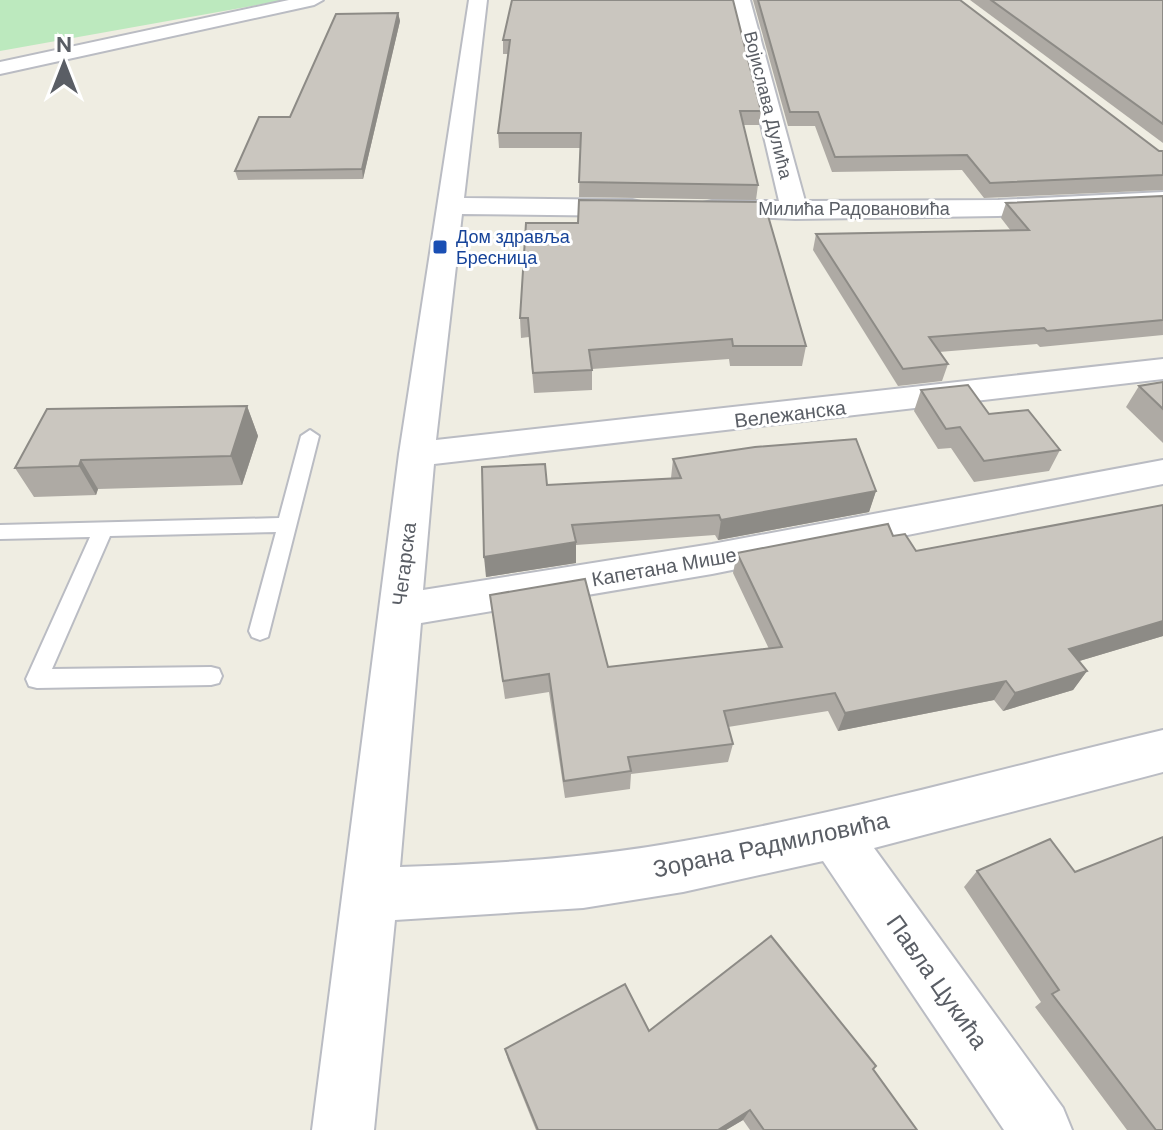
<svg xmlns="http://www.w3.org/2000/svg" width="1163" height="1130" font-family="'DM Sans',sans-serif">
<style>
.green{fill:#bce9be}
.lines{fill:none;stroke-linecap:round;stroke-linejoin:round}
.service-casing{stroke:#babcc3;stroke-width:4}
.minor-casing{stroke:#babcc3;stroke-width:4}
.service{fill:#fff;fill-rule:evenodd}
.minor{fill:#fff;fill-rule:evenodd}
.wall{fill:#aeaaa4}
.shaded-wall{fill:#8d8b86}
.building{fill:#cac6bf;stroke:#8d8b86;stroke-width:2}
.transit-dot{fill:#1a4fb4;stroke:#fff;stroke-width:3}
.labels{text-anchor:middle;stroke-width:6;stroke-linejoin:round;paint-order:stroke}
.far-street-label{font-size:18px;fill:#5a5e65;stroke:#fff}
.far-transit-label{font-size:18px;fill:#164399;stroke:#fff;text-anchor:start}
.street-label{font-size:20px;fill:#5a5e65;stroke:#fff}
.near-street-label{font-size:24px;fill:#5a5e65;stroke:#fff}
</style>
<rect width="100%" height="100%" fill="#efede2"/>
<!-- green -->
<path class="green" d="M0,0H285L0,51Z"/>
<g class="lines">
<defs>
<path id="service" d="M310,430L319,436L268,637L260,640L252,637L249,631L276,532L110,536L52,669L211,667L219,669L222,676L219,683L211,685L37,688L29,686L26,679L90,537L0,539V525L279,518L301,436Z"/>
<g id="minor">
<path d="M289,0H323L314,5L0,74V62Z"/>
<path d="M469,0H487L464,198L632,200L641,202L645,208L641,214L632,216L462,214L436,440L1163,359V379L434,464L423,590L712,544L1163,460V484L712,574L421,623L400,867C495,864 590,858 684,841C845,813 1003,768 1163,730V772L874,848L1063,1108L1072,1130H1004L823,861L683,892L583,908L395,920L374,1130H312L399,454Z"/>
<path d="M732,0H750L805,201L998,200L1163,192V208L998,216L795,219L703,215L699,209L703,203L712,201H779Z"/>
</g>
</defs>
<!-- service casing -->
<use href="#service" class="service-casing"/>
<!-- minor casing -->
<use href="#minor" class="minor-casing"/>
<!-- service -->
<use href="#service" class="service"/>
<!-- minor -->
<use href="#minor" class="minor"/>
</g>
<!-- wall -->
<g class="wall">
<path d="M512,0L761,111L759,125H743L758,185L756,200L579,197L580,148H499L498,133L508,54H503V40Z"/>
<path d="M753,0H960L1159,151H1163V190L984,198L962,170L832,172L815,126H788Z"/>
<path d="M970,0H1163V143Z"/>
<path d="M398,13L400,21L363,179L238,180L235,171Z"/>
<path d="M1163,196V335L1040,347L1037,344L939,352L948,364L942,381L898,386L813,250L816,234L1011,231L1001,218L1006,203Z"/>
<path d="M526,223L806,346L802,366H730L729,359L592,369V390L534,393L529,337L521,338L520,318Z"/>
<path d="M1163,382V443L1126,407L1139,386Z"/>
<path d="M921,390L989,414L1060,450L1049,471L974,482L951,448L938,449L914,411Z"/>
<path d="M247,406L258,436L242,485L98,489L96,495L34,497L15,468Z"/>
<path d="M673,459L876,491L869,512L718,540L715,535L576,545V563L486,577L547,485L671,478Z"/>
<path d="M1163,505V636L1079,661L1087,671L1073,690L1003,711L994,700L838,731L828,711L728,727L733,744L728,762L631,774L630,789L565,798L549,692L505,699L490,595L608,667L769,649L733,573L737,553L893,536L916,551Z"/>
<path d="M977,871L1163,1130H1127L1035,1007L1041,1002L964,887Z"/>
<path d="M649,1031L873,1069L917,1130H750L743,1120L726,1130H536L508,1060L505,1049Z"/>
</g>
<!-- shaded-wall -->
<g class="shaded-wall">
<path d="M398,13L400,21L363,179L362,169Z"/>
<path d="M247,406L258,436L242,485L231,456Z"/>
<path d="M81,460L98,489L96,495L79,466Z"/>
<path d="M876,491L869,512L718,540L721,520Z"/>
<path d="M576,542V563L486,577L484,557Z"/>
<path d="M1163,621V636L1056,668L1069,649Z"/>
<path d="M1087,671L1073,690L1003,711L1015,693Z"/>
<path d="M1006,681L994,700L838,731L845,713Z"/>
<path d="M750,1110L743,1120L726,1130H718Z"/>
</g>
<!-- building -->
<g class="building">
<path d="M512,0H733L761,111H740L758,185L579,182L581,133H498L510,40H503Z"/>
<path d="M758,0H960L1159,151H1163V175L990,183L967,155L835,157L818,112H790Z"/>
<path d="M991,0H1163V124Z"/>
<path d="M398,13L362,169L235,171L259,117H290L336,14Z"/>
<path d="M1163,196V320L1047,331L1044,328L929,337L948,364L903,369L816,234L1029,230L1006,203Z"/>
<path d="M579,200L764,202L806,346H733L732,339L589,350L592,370L533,373L528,318H520L526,223H578Z"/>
<path d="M1163,382V409L1139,386Z"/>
<path d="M968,385L989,414L1028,410L1060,450L984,461L960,427L946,429L921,390Z"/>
<path d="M247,406L231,456L81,460L79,466L15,468L47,409Z"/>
<path d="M856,439L876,491L721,520L719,515L572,525L576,542L484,557L482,467L545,464L547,485L681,478L673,459L755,447Z"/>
<path d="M1163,505V621L1069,649L1087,671L1015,693L1006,681L845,713L835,693L724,711L733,744L628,757L631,771L564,781L549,674L503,681L490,595L585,579L608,667L782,647L737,553L888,524L893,536L905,534L916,551Z"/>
<path d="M1163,837V1130H1156L1052,994L1059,990L977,871L1050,839L1075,872Z"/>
<path d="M771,936L876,1066L873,1069L917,1130H764L750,1110L718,1130H538L505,1049L625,984L649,1031Z"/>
</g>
<!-- markers -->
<rect class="transit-dot" x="432" y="239" width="16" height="16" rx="4"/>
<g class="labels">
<!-- far-street labels -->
<g class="far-street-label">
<text transform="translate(768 105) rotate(76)" y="6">Војислава Дулића</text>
<text x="854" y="215">Милића Радовановића</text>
</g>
<!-- far-transit labels -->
<g class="far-transit-label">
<text x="456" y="243">Дом здравља<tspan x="456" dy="21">Бресница</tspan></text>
</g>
<!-- street labels -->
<g class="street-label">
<text transform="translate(790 414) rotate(-7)" y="7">Вележанска</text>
<text transform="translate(404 564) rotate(-83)" y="7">Чегарска</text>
<text transform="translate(664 567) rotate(-10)" y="7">Капетана Мише</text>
</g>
<!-- near-street labels -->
<g class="near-street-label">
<text transform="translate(771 845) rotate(-12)" y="8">Зорана Радмиловића</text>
<text transform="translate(937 982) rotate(55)" y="8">Павла Цукића</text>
</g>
</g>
<!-- north arrow -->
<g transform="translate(64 64)" stroke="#ffffff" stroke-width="6" paint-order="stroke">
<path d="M0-6L14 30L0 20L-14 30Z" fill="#5a5e65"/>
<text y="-12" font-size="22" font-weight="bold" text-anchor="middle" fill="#5a5e65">N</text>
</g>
</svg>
